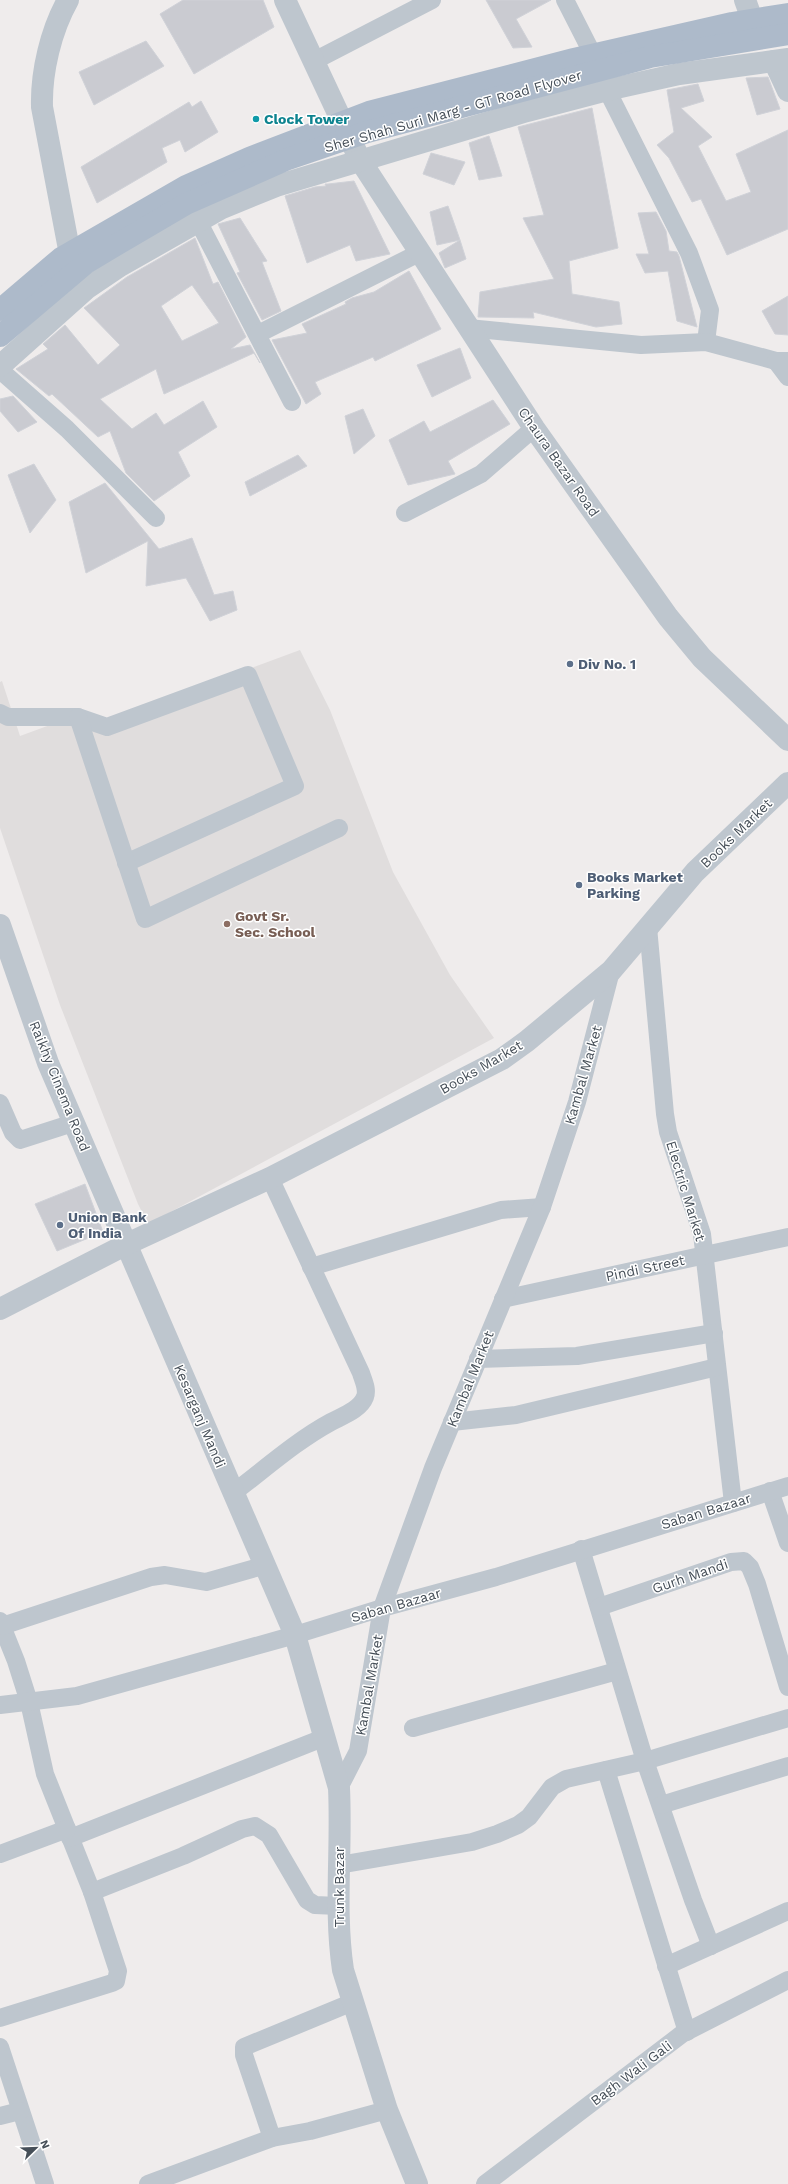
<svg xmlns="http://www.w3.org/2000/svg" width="788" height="2184" font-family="'Work Sans',sans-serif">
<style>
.education{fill:#e0dddd}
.building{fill:#cacbd1;stroke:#d0d2d8;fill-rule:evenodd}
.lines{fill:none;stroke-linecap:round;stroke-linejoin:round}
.minor{stroke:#bec6ce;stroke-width:18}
.tertiary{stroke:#bec6ce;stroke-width:22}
.primary{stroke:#adbaca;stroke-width:22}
.culture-dot{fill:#0f9aa8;stroke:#fff;stroke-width:1.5}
.service-dot{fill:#5c6f8a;stroke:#fff;stroke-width:1.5}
.education-dot{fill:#8d6e63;stroke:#fff;stroke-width:1.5}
.labels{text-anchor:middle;stroke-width:3;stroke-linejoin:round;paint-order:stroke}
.street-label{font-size:14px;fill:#464f58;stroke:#fff}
.culture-label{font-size:14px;font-weight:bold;fill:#0d838f;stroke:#fff;text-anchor:start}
.service-label{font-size:14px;font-weight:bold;fill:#4e5e75;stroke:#fff;text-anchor:start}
.education-label{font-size:14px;font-weight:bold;fill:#785e54;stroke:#fff;text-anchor:start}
</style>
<rect width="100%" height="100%" fill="#efecec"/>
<!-- education -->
<path class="education" d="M300,650L330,710L393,872L450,975L494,1038L148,1224L138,1204L60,1005L0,828V682L2,681L20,736L80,714L94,726Z"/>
<!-- building -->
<g class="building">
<path d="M183,0H263L274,27L194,74L160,14Z"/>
<path d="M486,0H551L516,19L532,47L513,48Z"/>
<path d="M146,41L164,66L94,105L79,72Z"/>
<path d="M768,77L780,109L757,115L746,78Z"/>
<path d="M698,84L704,101L681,108L712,137L698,146L726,201L751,192L736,154L788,130V229L727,255L701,199L692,202L669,158L657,145L674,132L667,90Z"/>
<path d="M201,101L218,132L185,152L180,140L162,148L167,162L97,203L81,167L189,102L192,107Z"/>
<path d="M592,108L618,248L569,261L572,294L619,302L622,324L596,327L533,312L534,318L478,317L480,292L554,279L523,218L544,215L518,127Z"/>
<path d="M489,136L502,176L479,180L469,143Z"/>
<path d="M431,153L465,162L454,185L423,174Z"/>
<path d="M354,181L390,254L356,261L350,245L307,263L285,196L315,187L326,186L325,184H328Z"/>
<path d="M448,206L460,240L437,245L430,212Z"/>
<path d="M656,212L666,231L669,251L677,252L679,256L697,327L677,321L668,271L645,273L636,254H649L638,213Z"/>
<path d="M240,218L267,261L262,262L281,311L262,320L237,273L240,272L218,224Z"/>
<path d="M195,238L213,284L218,282L246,337L231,349L250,345L260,363L254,353L164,394L156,369L100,399L132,429L156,413L164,425L203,401L217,427L178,452L190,476L154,501L126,473L110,431L98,437L52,394L49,396L16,369L48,349L43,344L65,325L98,365L120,345L84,308L127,277ZM192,285L219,323L182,341L161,306Z"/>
<path d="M460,240L466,259L445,268L439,253Z"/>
<path d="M409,271L441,329L375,361L373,357L315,382L321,394L306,404L272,340L307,333L302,324L346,304L345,302L352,298L374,292Z"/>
<path d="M788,296V335L775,334L762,311Z"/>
<path d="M460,348L471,378L432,397L417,365Z"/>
<path d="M13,396L37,422L18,432L0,411V399Z"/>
<path d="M493,400L510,424L448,461L455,474L408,485L389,440L424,421L430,432Z"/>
<path d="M363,409L375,436L354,454L345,416Z"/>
<path d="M298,455L307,466L250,496L245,482Z"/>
<path d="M34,464L56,500L30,533L8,475Z"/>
<path d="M105,483L159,549L192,538L214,595L233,591L237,610L210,621L186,578L146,586L148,541L86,573L69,502Z"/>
<path d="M85,1184L103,1232L57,1251L35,1204Z"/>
</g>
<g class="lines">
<!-- minor -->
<g class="minor">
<path d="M565,0L589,47"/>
<path d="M314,61L432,0"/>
<path d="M607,90L689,253L710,310L706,342"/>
<path d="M198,221L292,402"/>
<path d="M468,328L641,345L706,342L776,361H788"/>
<path d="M258,334L419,253"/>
<path d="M776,361L788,377"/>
<path d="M0,370L67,429L156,518"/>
<path d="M405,513L481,474L534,428"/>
<path d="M0,713L8,717H78L107,727L248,675L295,786L126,863"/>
<path d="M78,717L145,919L339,828"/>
<path d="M648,927L665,1114L668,1132L702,1234L733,1503"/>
<path d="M0,1103L13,1133L20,1140L73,1123"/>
<path d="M311,1267L501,1210L542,1207"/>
<path d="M503,1299L788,1237"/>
<path d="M478,1359L577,1356L714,1333"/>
<path d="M452,1422L516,1415L717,1367"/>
<path d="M770,1491L788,1543"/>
<path d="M233,1493C265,1469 296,1441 331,1422C342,1416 360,1410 365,1397C368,1389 363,1380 361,1373L270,1178"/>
<path d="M581,1549L645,1761L693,1900L711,1946"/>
<path d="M599,1607L731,1562L744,1561L750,1567L757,1584L788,1687"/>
<path d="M0,1621L16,1661L29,1702L45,1774L92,1892L118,1971L116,1981L112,1983L0,2018"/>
<path d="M2,1626L151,1577L165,1575L206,1582L266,1565"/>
<path d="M0,1705L77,1696L295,1635L382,1608L496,1577L788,1486"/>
<path d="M413,1728L617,1671"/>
<path d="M606,1770L687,2032"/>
<path d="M339,1788L358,1751L382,1608L433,1468L542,1207L577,1102L611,971"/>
<path d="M661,1805L788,1766"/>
<path d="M70,1838L323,1738"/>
<path d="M0,1854L67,1829"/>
<path d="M339,1865L472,1842L497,1834L518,1825L529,1817L552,1787L566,1779L645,1761L788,1718"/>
<path d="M92,1892L183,1856L242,1829L255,1826L269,1835L307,1900L315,1905L338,1906"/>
<path d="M666,1966L788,1911"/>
<path d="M0,2047L45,2184"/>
<path d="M0,2116L20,2111"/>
<path d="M272,2138L244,2055V2047L353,2002"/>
<path d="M148,2184L272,2138L310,2131L387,2110"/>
<path d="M485,2184L682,2034L788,1980"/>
</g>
<!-- tertiary -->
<g class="tertiary">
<path d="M68,0C51,30 41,72 42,107L68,244L78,270"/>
<path d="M285,0L360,160L534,428L668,617L702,658L788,740"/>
<path d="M745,0L749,11"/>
<path d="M774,61L788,91"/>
<path d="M0,366L86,289L120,266L222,208L276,186L527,111L607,90L679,74L788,59"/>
<path d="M0,925L48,1063L295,1635L339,1788C342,1849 334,1910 343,1970L387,2110L417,2184"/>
<path d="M0,1309L127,1244L270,1178L502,1059L527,1041L611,971L695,872L788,783"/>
</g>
<!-- primary -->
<g class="primary">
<path d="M0,310L61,258L186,186L249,158L369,112L574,59L732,23L788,14"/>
<path d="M0,336L86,263L116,245L186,204L288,159L367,132L650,57L788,34"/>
</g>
</g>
<!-- markers -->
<circle class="culture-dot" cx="256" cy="119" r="4"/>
<g class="service-dot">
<circle cx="570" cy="664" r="4"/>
<circle cx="579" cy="885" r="4"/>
<circle cx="60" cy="1225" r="4"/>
</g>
<circle class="education-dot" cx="227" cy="924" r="4"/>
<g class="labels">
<!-- street labels -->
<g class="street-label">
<text transform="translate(453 111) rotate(-16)" y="5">Sher Shah Suri Marg - GT Road Flyover</text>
<text transform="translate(559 462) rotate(55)" y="5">Chaura Bazar Road</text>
<text transform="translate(736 833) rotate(-44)" y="5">Books Market</text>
<text transform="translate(481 1067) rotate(-30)" y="5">Books Market</text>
<text transform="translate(583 1075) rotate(-74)" y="5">Kambal Market</text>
<text transform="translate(60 1086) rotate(68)" y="5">Raikhy Cinema Road</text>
<text transform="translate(686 1191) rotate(73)" y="5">Electric Market</text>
<text transform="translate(645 1268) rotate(-12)" y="5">Pindi Street</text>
<text transform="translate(470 1379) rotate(-68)" y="5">Kambal Market</text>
<text transform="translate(200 1416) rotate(67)" y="5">Kesarganj Mandi</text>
<text transform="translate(706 1511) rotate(-17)" y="5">Saban Bazaar</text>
<text transform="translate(690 1576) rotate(-19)" y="5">Gurh Mandi</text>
<text transform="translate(396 1605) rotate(-16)" y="5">Saban Bazaar</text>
<text transform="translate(369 1685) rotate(-80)" y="5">Kambal Market</text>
<text transform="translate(339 1887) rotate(-90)" y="5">Trunk Bazar</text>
<text transform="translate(631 2073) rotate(-37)" y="5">Bagh Wali Gali</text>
</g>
<!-- culture labels -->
<g class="culture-label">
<text x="264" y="124">Clock Tower</text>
</g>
<!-- service labels -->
<g class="service-label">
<text x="578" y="669">Div No. 1</text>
<text x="587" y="882">Books Market<tspan x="587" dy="16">Parking</tspan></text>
<text x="68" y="1222">Union Bank<tspan x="68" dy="16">Of India</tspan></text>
</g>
<!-- education labels -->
<g class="education-label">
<text x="235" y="921">Govt Sr.<tspan x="235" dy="16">Sec. School</tspan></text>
</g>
</g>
<!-- north arrow -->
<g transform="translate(36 2148) rotate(67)" stroke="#ffffff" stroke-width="3" paint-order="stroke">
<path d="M0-3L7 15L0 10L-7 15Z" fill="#464f58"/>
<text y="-6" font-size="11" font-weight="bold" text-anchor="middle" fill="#464f58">N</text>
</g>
</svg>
